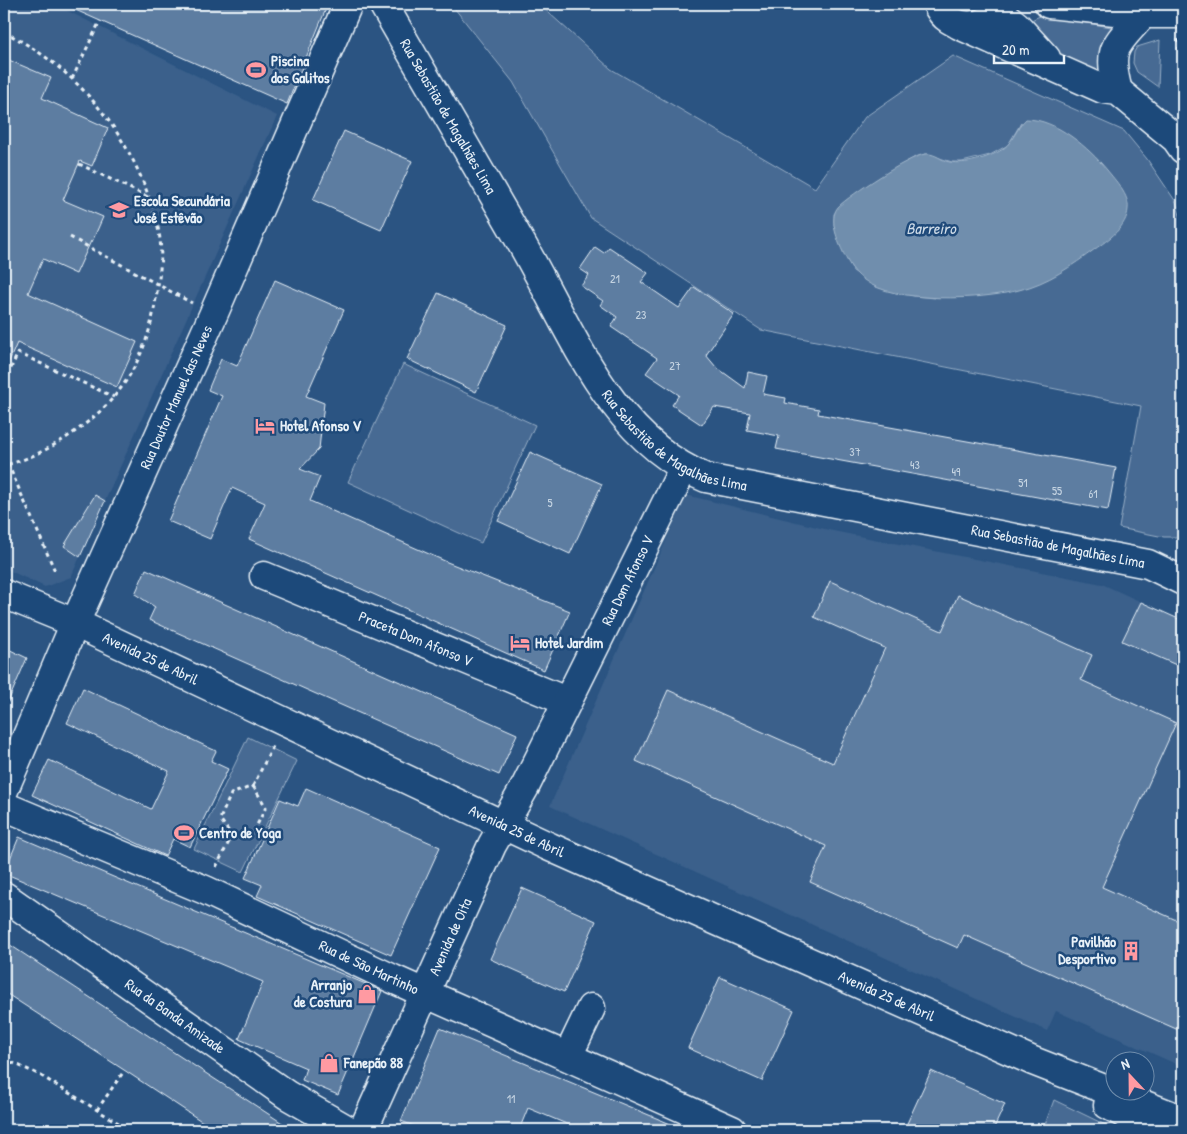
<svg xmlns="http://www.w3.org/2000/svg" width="1187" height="1134" font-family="'Patrick Hand',sans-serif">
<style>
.built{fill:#3a608b}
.green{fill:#476b93;stroke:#98aec6;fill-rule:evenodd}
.water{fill:#708ead;stroke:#a0b6cb}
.building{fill:#5d7da1;stroke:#e8f1f8}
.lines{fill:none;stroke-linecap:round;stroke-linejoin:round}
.minor-casing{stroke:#e8f1f8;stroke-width:31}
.path{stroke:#e8f1f8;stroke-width:3;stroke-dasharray:4 4;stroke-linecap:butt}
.minor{stroke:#1f4a7a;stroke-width:28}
.labels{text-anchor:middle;stroke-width:5;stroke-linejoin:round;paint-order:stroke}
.number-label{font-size:12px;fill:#c5d4e2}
.poi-label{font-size:15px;font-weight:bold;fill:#e8f1f8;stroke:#1f4a7a;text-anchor:start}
.street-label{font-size:15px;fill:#e8f1f8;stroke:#1f4a7a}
.water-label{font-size:16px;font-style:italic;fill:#d0dde9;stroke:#1f4a7a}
</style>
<rect width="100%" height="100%" fill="#2b5482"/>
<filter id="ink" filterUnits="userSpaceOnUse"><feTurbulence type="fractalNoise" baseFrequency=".02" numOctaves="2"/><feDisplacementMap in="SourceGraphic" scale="10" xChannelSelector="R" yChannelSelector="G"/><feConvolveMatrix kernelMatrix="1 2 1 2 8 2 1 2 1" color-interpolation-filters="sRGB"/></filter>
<g filter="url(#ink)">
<!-- built -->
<g class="built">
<path d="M4,4H54L277,116L71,577L45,587L4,568Z"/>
<path d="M686,495L833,531L1102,584L1183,621V1067L1056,1011L1047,1031L550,806Z"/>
</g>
<!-- green -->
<g class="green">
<path d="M451,4H539L611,69L815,188L865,117L953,56L1124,131L1147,159L1176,202L1183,225V537H1164L1119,528L1141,406L761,330L591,218L513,82ZM1021,123L935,298L914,296L876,287L853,271L837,236L834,225V214L839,207L870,184L915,157L927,154L952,162H962L990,155L1008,145Z"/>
<path d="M1040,16L1118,28L1106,77L1063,59L1029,21Z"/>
<path d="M1160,40L1158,87L1137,72L1133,63L1134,52L1137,47Z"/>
<path d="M403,364L535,425L481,543L348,482Z"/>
<path d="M248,737L297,761L243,872L194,849Z"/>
<path d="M1054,1100L1116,1130H1043Z"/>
</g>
<!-- water -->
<path class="water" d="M1026,119C1056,119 1089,148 1107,170C1115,180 1130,196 1128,209C1127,227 1108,240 1095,249C1072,266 1048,283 1019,290C983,300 894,304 864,280C851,271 845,257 839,243C835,232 830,217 838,207C851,194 908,157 925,154C933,153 939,158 946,161C962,166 984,159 998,152C1013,145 1015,129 1026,119Z"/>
<!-- building -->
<g class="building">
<path d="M62,4H328L287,104Z"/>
<path d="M4,58L51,78L42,98L108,128L92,166L80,161L63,200L103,217L92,242L91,241L76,274L43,259L28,293L137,342L117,387L17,343L4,373Z"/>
<path d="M344,131L412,161L381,230L313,200Z"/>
<path d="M595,247L604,253L609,247L648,273L641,282L679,308L694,287L734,314L706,355L716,367L745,388L748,372L767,376L763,394L786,398L785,403L819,409L818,414L1116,468L1108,510L776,449L779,436L747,430L750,413L714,407L702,425L672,405L679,395L646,373L657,358L611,327L617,317L600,305L603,301L581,286L589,275L580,269Z"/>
<path d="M275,280L344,310L306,396L324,403L319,449L300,469L320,477L310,501L447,562L570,611L544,670L249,539L265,503L232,488L210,539L168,521L222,396L208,390L221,359L237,366Z"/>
<path d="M438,293L507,325L476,392L407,359Z"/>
<path d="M530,452L602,484L570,554L498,521Z"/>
<path d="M95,495L105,501L80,557L64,546Z"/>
<path d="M146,569L517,734L499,775L149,620L155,607L135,594Z"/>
<path d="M830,581L942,631L958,595L1092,655L1081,680L1176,723L1102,887L1183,923V1032L964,935L958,948L810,882L826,846L636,761L668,690L833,763L885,648L814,617Z"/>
<path d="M1141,602L1183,621V668L1122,641Z"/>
<path d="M4,647L27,658L4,711Z"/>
<path d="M83,688L216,751L211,761L228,769L190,847L173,839L165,856L32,795L49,760L151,809L169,771L67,723Z"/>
<path d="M306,788L440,847L391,955L257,896L262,885L245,878L280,799L298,806Z"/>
<path d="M19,837L382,991L338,1095L302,1080L306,1068L239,1039L263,982L4,873Z"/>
<path d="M522,888L596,921L564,992L490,959Z"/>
<path d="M4,941L187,1061L293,1130H215L124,1070L4,992Z"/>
<path d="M720,977L794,1010L762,1081L688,1048Z"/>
<path d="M440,1028L685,1130H581L528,1108L519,1130H424L401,1121Z"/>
<path d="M931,1071L1005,1104L993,1130H904Z"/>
</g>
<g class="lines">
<defs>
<g id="minor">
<path id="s1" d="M383,4C428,82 474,161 519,239C569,324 608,438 706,478L1148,564L1183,581"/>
<path d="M937,4C947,31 989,34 998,4"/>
<path d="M1049,4L1143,14H1183"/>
<path d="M996,9L1016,25L1046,58"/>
<path d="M959,25L1103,89L1118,91L1176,139L1183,149"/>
<path d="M1118,91C1106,46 1116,46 1143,14"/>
<path id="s2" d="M264,576L566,701"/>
<path id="s3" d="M4,594L75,623L550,847L1033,1061L1183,1120"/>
<path id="s4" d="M4,790L75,623L214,313L348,4"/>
<path id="s5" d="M4,806L205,890L393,979L732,1130"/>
<path id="s6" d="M4,896L287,1095L348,1130"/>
<path d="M568,1056L591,1008"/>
<path d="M1108,1105L1154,1130"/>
<path id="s7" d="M363,1130L492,845L525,787L683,469"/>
</g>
</defs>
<!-- minor casing -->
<use href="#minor" class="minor-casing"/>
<!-- path -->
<g class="path">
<path d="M4,32C82,70 138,144 158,228C164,253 159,280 155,304C148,347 130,385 96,415C72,436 36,459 4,465"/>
<path d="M1178,39L1183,103"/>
<path d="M4,41L6,33"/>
<path d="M72,79L100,21"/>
<path d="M79,164L148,197"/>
<path d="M70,237L192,303"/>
<path d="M4,383L18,353L114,397"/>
<path d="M8,464L55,571"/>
<path d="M253,786L266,807L254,831L232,836L220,819L231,794Z"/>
<path d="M253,786L274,744"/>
<path d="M216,867L232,836"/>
<path d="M4,1059L38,1074L130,1130"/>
<path d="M97,1110L124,1071"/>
<path d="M579,1130V1129"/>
</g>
<!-- minor -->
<use href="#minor" class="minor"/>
</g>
</g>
<!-- icons -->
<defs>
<symbol id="stadium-bare" viewBox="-9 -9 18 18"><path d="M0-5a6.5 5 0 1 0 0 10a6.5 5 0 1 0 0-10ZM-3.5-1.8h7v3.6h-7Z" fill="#ff9aa2" stroke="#1f4a7a" stroke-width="2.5" paint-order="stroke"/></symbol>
<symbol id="school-bare" viewBox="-9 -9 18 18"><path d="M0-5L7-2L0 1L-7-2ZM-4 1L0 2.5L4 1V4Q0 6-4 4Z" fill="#ff9aa2" stroke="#1f4a7a" stroke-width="2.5" paint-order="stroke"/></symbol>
<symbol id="hotel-bare" viewBox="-9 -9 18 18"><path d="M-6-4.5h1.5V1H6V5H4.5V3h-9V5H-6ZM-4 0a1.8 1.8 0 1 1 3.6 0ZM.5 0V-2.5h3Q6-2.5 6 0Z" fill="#ff9aa2" stroke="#1f4a7a" stroke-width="2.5" paint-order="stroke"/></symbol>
<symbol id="building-bare" viewBox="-9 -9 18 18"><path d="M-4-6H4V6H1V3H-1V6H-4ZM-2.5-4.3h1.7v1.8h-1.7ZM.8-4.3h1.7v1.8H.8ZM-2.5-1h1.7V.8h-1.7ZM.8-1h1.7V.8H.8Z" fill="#ff9aa2" stroke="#1f4a7a" stroke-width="2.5" paint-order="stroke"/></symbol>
<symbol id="shop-bare" viewBox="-9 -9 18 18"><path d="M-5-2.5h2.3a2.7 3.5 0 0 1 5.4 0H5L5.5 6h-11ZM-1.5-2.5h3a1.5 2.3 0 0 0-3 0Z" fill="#ff9aa2" stroke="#1f4a7a" stroke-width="2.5" paint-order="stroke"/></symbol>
</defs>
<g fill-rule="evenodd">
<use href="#stadium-bare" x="242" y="56" width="28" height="28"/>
<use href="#school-bare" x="105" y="196" width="28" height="28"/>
<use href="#hotel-bare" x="251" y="412" width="28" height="28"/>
<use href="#hotel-bare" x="506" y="629" width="28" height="28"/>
<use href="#stadium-bare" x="170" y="819" width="28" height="28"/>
<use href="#building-bare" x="1117" y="937" width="28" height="28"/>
<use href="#shop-bare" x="353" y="980" width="28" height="28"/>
<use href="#shop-bare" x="315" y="1049" width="28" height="28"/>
</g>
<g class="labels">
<!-- number labels -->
<g class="number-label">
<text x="615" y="283">21</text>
<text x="641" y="319">23</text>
<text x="675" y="370">27</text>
<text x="855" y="456">37</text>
<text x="915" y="469">43</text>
<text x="956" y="476">49</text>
<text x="1023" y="487">51</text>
<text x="1057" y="495">55</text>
<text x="1093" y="498">61</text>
<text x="550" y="507">5</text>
<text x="511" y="1103">11</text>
</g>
<!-- poi labels -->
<g class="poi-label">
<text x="271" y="66">Piscina<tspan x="271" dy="17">dos Galitos</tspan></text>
<text x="134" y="206">Escola Secundária<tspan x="134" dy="17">José Estêvão</tspan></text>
<text x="280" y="431">Hotel Afonso V</text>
<text x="535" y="648">Hotel Jardim</text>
<text x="199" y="838">Centro de Yoga</text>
<text x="1116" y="947" text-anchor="end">Pavilhão<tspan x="1116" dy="17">Desportivo</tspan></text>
<text x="352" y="990" text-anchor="end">Arranjo<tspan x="352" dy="17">de Costura</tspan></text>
<text x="344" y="1068">Fanepão 88</text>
</g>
<!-- street labels -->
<g class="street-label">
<text dy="5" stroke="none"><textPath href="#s1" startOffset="130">Rua Sebastião de Magalhães Lima</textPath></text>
<text dy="5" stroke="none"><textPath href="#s4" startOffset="429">Rua Doutor Manuel das Neves</textPath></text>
<text dy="5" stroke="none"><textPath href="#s1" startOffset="535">Rua Sebastião de Magalhães Lima</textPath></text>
<text dy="5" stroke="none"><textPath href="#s1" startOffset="940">Rua Sebastião de Magalhães Lima</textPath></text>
<text dy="5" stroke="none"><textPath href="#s7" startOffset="610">Rua Dom Afonso V</textPath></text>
<text dy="5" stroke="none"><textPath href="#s2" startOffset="164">Praceta Dom Afonso V</textPath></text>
<text dy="5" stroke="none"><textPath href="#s3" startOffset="160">Avenida 25 de Abril</textPath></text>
<text dy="5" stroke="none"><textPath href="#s3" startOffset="565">Avenida 25 de Abril</textPath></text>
<text dy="5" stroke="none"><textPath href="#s7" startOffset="212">Avenida de Oita</textPath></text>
<text dy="5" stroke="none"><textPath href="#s5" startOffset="399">Rua de São Martinho</textPath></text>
<text dy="5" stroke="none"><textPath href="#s3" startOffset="970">Avenida 25 de Abril</textPath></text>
<text dy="5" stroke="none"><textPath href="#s6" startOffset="209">Rua da Banda Amizade</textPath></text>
</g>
<!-- water labels -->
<g class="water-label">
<text x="931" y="234">Barreiro</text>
</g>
</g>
<!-- margin -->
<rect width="1187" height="1134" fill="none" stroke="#1f4a7a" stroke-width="20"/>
<rect x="10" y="10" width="1167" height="1114" fill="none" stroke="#e8f1f8" stroke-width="2" filter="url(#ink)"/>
<!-- north arrow -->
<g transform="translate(1130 1076) rotate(338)"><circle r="24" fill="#1f4a7a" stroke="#6f8dac"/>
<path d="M0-4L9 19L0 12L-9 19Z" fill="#ff9aa2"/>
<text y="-8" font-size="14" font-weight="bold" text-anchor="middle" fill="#e8f1f8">N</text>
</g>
<!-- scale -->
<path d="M994 55v8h70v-8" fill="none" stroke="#e8f1f8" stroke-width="2.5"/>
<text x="1002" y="55" font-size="15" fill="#e8f1f8" stroke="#1f4a7a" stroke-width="4" paint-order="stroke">20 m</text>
</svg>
